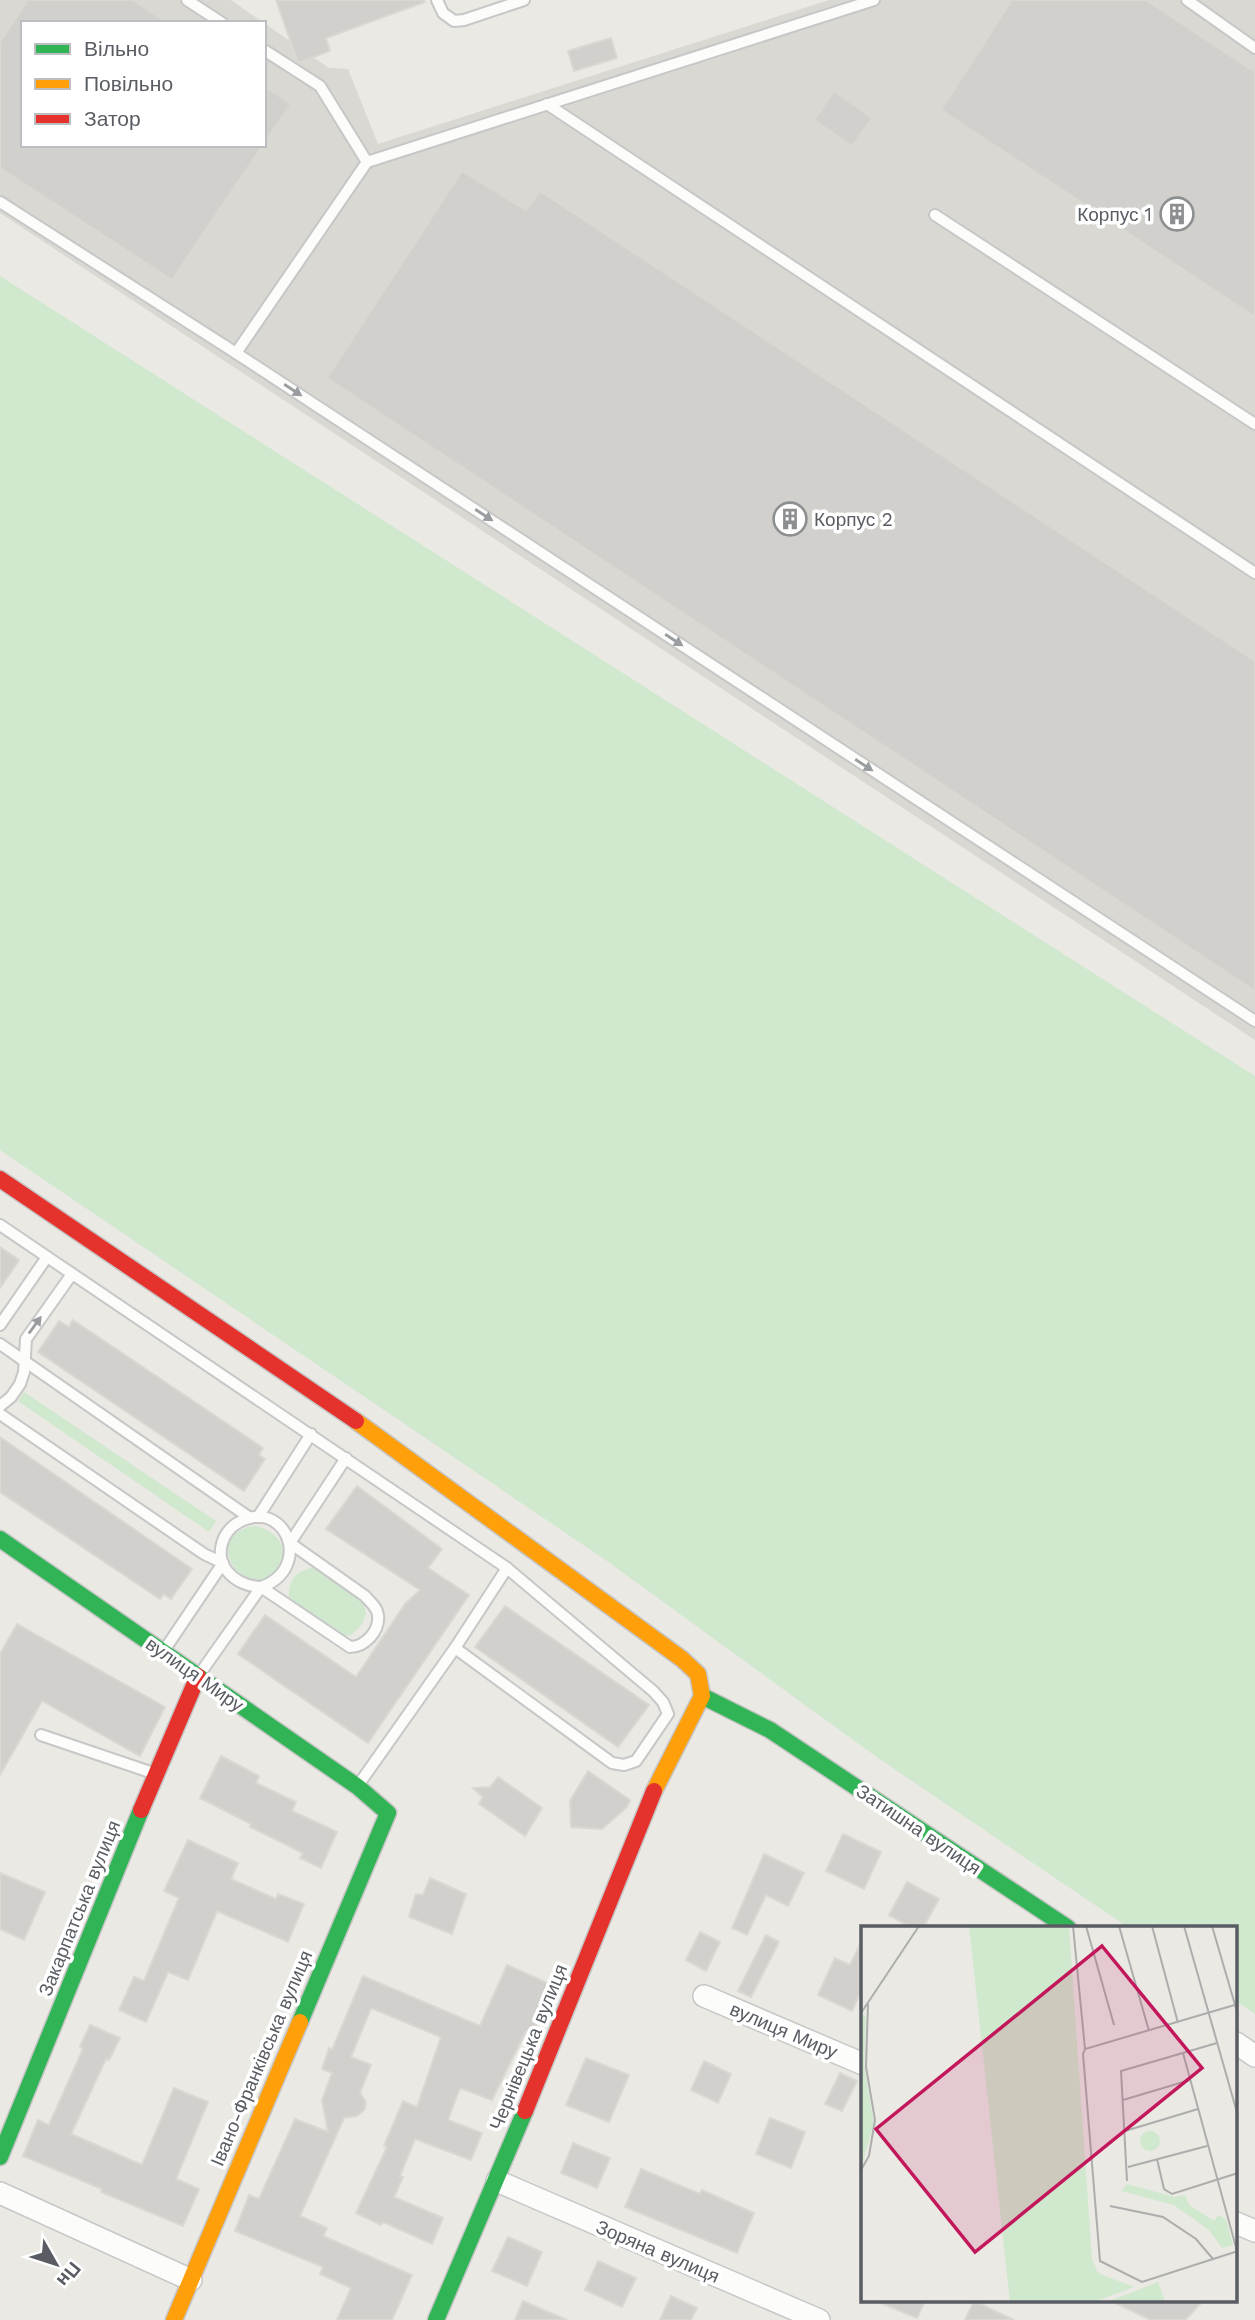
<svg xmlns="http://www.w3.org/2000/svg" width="1255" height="2320" font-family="'Work Sans',sans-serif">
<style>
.industrial{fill:#dad8d3}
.green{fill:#d0e8ce}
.building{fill:#d1d0cd;stroke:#dad8d3;stroke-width:2}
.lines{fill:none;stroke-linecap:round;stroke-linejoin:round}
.lane-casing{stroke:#c6c7c6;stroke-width:14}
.street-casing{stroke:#c6c7c6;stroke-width:24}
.fast-casing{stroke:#c5c5c5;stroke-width:19}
.slow-casing{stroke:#c5c5c5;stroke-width:19}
.jam-casing{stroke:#c5c5c5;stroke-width:19}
.lane{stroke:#fcfcfb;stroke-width:10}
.street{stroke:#fcfcfb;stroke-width:21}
.fast{stroke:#30b455;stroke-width:16}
.slow{stroke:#ff9f0a;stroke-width:16}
.jam{stroke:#e5322d;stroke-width:16}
.oneway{fill:#9a9da0}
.labels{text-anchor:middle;stroke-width:7;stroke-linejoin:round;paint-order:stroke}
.poi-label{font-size:19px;fill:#595d63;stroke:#fff;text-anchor:end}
.street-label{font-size:19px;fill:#595d63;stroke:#fff}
.inset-road{fill:none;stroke:#acadac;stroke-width:2}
.view{fill:#c2185b;fill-opacity:0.15;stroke:#c2185b;stroke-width:3.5}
.inset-edge{fill:none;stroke:#595d63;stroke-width:3.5}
</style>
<rect width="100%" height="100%" fill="#eae9e4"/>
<!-- industrial -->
<path class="industrial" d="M0,0H231L264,23H23V145H264V23L329,68L348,69L378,144L829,0H1255V1040L0,213Z"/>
<!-- green -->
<g class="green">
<path d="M0,276L1255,1076V2014L1236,2001V1928H1129L878,1758L607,1561L0,1150Z"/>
<path d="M24,1392L216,1521L209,1532L18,1401Z"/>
<path d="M253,1526C276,1528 295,1552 275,1572C245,1604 199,1536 253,1526Z"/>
<path d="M315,1567L363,1601L366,1614L361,1626L351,1635L341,1636L289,1601C287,1581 295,1571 315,1567Z"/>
</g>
<!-- building -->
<g class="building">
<path d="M28,0H133L167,23H23V145H263L172,280L0,168V42Z"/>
<path d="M276,0H424L425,2L326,38L330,51L298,63Z"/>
<path d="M1012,0H1146L1255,72V317L941,110Z"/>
<path d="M611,38L617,58L574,71L568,51Z"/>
<path d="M264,86L291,104L264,143Z"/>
<path d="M834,91L872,118L852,146L814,120Z"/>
<path d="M462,171L526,210L540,191L1255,661V991L327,378Z"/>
<path d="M0,1247L19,1260L0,1288Z"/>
<path d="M73,1320L263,1448L259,1455L265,1459L244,1491L38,1352L59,1321L69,1327Z"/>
<path d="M0,1437L192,1569L171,1599L164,1594L160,1599L0,1492Z"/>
<path d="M357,1486L442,1549L428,1568L469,1595L368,1743L238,1654L265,1615L356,1677L405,1604L420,1590L326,1529Z"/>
<path d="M505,1606L649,1705L618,1747L475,1647Z"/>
<path d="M17,1624L165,1707L140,1756L42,1701L0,1775V1654Z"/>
<path d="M221,1756L259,1776L256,1783L296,1802L292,1811L337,1832L321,1868L300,1858L303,1853L250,1827L251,1824L200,1798Z"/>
<path d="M588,1771L630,1800L627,1807L602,1829L571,1827L570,1801Z"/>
<path d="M498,1777L542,1808L525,1836L479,1804L483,1797L473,1788L490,1787Z"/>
<path d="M843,1834L881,1852L864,1889L826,1871Z"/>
<path d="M188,1840L238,1863L231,1879L276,1899L278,1894L304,1904L288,1942L217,1911L188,1980L168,1972L146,2022L119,2010L134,1977L144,1981L179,1898L164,1891Z"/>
<path d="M764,1854L804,1873L788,1906L766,1895L747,1935L732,1928Z"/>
<path d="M0,1873L45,1892L24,1940L0,1929Z"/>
<path d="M430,1878L466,1894L452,1934L409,1917L416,1894L423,1895Z"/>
<path d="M907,1882L939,1899L923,1928H912L889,1915Z"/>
<path d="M700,1932L720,1942L706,1971L686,1960Z"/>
<path d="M766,1935L779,1942L751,1997L738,1991Z"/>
<path d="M863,1938V1987L852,2011L818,1995L835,1958L850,1965Z"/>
<path d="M507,1965L554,1986L532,2034L526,2031L492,2100L460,2088L448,2120L482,2133L471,2160L415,2139L400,2176L403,2177L394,2197L443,2218L432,2244L383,2222L381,2225L356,2213L387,2147L384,2146L403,2101L417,2107L441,2037L371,2008L351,2057L371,2065L360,2093L366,2102L365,2109L357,2116L344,2118L300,2216L327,2228L323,2236L412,2275L392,2320H337L351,2288L320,2274L323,2267L235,2231L249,2195L259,2199L295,2119L328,2132L322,2100L332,2073L322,2069L329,2048L332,2050L363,1976L480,2026Z"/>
<path d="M90,2025L120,2038L109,2060L106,2059L71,2134L142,2165L174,2088L208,2102L176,2179L199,2189L183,2226L101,2192L102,2189L23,2156L38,2120L49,2125L83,2049L80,2047Z"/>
<path d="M586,2058L629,2075L609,2122L566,2105Z"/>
<path d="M704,2061L731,2074L718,2103L691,2090Z"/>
<path d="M840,2073L857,2081L842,2111L825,2104Z"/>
<path d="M770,2118L805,2132L791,2168L756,2154Z"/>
<path d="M573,2143L610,2158L597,2188L561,2173Z"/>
<path d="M641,2169L700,2194L702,2190L754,2213L737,2253L625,2207Z"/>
<path d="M508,2237L542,2252L527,2286L492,2271Z"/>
<path d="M598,2261L636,2278L622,2307L585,2290Z"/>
<path d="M671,2296L697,2308L691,2320H660Z"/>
<path d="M523,2301L567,2320H515Z"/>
<path d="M876,2301H925L917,2318Z"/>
<path d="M974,2301L1014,2320H965Z"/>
<path d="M1111,2301H1203L1185,2320H1151Z"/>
</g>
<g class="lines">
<defs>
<g id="lane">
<path d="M187,0L222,23"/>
<path d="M437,0L443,13L454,21L464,20L524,0"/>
<path d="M1187,0L1255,48"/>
<path d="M264,50L320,86L367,162L874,0"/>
<path d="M547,104L1255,573"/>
<path d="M0,202L236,353L1255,1021"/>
<path d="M935,215L1255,424"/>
<path d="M236,353L367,162"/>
<path d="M0,1225L507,1568L653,1691L663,1702L668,1714L636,1761L624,1765L612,1763L455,1648"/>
<path d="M0,1325L47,1257"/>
<path d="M0,1344L250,1518"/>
<path d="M0,1406L11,1397L20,1384L24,1372L26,1339L72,1274"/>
<path d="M0,1414L204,1554L223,1563L165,1649"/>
<path d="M258,1517L311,1434"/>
<path d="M199,1675L261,1587C311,1570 289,1504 246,1519C237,1522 230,1527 225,1536C211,1564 234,1586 261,1587L350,1647C365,1647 380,1631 378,1615C377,1607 370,1602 365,1596L290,1543L346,1458"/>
<path d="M41,1735L153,1773"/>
<path d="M359,1784L455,1648L507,1568"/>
</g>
<g id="street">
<path d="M704,1996L863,2064"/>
<path d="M1236,2043L1255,2056"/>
<path d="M497,2181L819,2320"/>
<path d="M0,2193L191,2280"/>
<path d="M1236,2223L1255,2231"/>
</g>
<g id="fast">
<path d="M0,1539L358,1787L388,1813L300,2022"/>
<path d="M702,1696L770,1730L1068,1928"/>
<path d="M0,2157L141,1810"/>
<path d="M436,2320L525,2111"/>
</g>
<g id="slow">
<path d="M356,1421L682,1659L698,1674L702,1696L654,1791"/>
<path d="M174,2320L300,2022"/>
</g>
<g id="jam">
<path d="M0,1179L356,1421"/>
<path d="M141,1810L198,1676"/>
<path d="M525,2111L654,1791"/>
</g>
</defs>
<!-- lane casing -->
<use href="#lane" class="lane-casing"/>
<!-- street casing -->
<use href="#street" class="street-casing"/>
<!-- fast casing -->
<use href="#fast" class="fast-casing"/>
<!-- slow casing -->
<use href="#slow" class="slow-casing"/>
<!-- jam casing -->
<use href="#jam" class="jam-casing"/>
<!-- lane -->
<use href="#lane" class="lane"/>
<!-- street -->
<use href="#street" class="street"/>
<!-- fast -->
<use href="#fast" class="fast"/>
<!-- slow -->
<use href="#slow" class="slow"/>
<!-- jam -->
<use href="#jam" class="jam"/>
</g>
<!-- one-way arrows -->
<defs><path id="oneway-solid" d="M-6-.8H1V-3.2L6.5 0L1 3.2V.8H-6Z" transform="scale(1.75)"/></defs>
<g class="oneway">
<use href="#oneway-solid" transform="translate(293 390) rotate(33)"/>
<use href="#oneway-solid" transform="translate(484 515) rotate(33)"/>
<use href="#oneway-solid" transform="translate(674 640) rotate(33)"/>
<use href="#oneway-solid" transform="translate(864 765) rotate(33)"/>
<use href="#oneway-solid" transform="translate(35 1325) rotate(-54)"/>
</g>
<!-- icons -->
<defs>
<symbol id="building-ring" viewBox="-11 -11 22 22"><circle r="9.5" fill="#fff" stroke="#8c8e90" stroke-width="1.5"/><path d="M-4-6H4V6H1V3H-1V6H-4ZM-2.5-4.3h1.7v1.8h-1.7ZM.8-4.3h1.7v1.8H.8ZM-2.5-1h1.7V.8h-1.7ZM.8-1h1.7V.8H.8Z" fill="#8c8e90"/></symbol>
</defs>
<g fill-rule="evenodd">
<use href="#building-ring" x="1158" y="195" width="38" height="38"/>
<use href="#building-ring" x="771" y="500" width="38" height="38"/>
</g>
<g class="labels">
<!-- poi labels -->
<g class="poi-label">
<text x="1152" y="221">Корпус 1</text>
<text x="814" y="526" text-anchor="start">Корпус 2</text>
</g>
<!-- street labels -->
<g class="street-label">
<text transform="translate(195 1674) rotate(35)" y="7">вулиця Миру</text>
<text transform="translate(919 1829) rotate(34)" y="7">Затишна вулиця</text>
<text transform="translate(79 1908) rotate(-68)" y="7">Закарпатська вулиця</text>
<text transform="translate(784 2030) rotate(23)" y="7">вулиця Миру</text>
<text transform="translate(528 2047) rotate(-68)" y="7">Чернівецька вулиця</text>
<text transform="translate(261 2058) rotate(-67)" y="7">Івано-Франківська вулиця</text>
<text transform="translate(658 2251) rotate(23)" y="7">Зоряна вулиця</text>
</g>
</g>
<!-- overview -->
<g transform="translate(861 1926)">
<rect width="376" height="376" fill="#eae9e4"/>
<path d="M108,0H208L231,333L237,347L273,361L233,376H149ZM1,88L5,91L3,139L13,197L0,241ZM279 215a10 10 0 1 1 20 0a10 10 0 1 1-20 0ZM266,258L314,271L324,269L328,279L353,295L357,289L365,293L372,319L361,322L348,304L313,279L260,265ZM297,356L304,376H246L277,364Z" fill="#d0e8ce"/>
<path class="inset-road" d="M212,0L224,123M225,0L253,99M258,0L288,105M291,0L317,97M323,0L377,190M351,0L377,89M377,78L224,123L222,128L239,335L281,356L377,325M0,87L58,0M322,127L376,325M262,174L329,154M264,205L337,183M296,233L303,263L311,268L377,247M267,241L346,220M0,244L8,230L14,194L5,141L7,78M266,255L260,145L356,117M249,280L302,291L335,313L352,333"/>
<path class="view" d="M241,20L341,142L114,326L15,203Z"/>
<rect width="376" height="376" class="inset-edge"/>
</g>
<!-- legend -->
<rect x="21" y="21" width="245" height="126" fill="#ffffff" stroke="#bdbec1" stroke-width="2"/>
<rect x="35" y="44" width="35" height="10" fill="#30b455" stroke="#bdbec1" stroke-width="2"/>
<text x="84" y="56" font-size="21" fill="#595d63">Вільно</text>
<rect x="35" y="79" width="35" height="10" fill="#ff9f0a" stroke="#bdbec1" stroke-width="2"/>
<text x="84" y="91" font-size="21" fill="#595d63">Повільно</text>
<rect x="35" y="114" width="35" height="10" fill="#e5322d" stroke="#bdbec1" stroke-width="2"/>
<text x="84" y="126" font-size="21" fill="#595d63">Затор</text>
<!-- north arrow -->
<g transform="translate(56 2264) rotate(129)" stroke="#ffffff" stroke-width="5" paint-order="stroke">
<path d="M0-5L12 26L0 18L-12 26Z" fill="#595d63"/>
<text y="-10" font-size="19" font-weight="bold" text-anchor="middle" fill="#595d63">Пн</text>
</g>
</svg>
